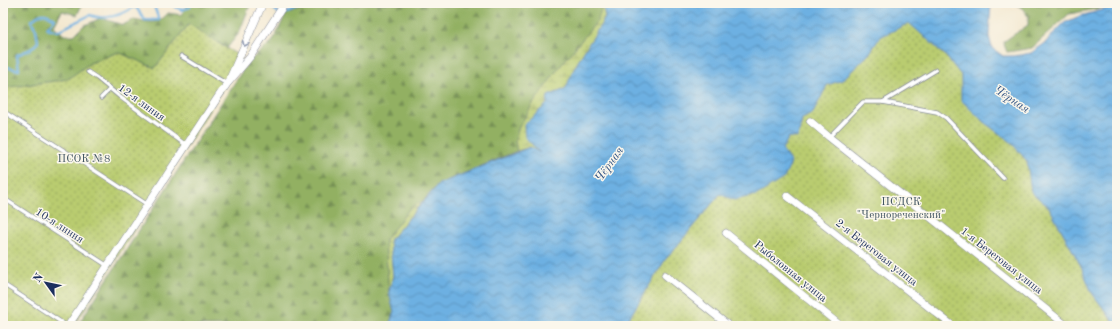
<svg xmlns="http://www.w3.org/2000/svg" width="1120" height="329" font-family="'Old Standard TT',serif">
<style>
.green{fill:url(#green-dots);stroke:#6a7e67}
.forest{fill:url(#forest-firs);stroke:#567060}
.wetland{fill:url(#wetland-marsh);stroke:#6a7e67}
.water{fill:url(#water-waves);stroke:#4470a0}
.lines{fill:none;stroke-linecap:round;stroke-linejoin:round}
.stream{stroke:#6db0e2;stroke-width:2.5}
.lane-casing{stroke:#878b96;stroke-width:5}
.street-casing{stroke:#878b96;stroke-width:8}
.lane{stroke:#fff;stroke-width:3.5}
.street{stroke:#fff;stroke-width:7}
.oneway{stroke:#8d97ae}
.labels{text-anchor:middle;stroke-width:3;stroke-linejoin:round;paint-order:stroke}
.street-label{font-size:11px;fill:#1b2f5e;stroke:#fbf7ec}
.park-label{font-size:11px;fill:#425662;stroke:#fbf7ec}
.water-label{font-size:12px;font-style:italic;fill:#345686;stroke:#fbf7ec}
</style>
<defs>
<pattern id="green-dots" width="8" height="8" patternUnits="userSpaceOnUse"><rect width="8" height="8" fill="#b9cc70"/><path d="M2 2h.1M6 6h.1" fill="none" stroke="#96a65f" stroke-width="1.8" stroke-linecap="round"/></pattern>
<pattern id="forest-firs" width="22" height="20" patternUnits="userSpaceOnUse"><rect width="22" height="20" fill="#92b062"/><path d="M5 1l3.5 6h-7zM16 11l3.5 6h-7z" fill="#769054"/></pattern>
<pattern id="wetland-marsh" width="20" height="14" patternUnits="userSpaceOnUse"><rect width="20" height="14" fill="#b9cc70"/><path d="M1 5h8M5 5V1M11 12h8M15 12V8" fill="none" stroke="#96a65f"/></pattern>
<pattern id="water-waves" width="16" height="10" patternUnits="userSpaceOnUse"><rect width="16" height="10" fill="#6db0e2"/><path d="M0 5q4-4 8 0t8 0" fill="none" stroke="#5990ba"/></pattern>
</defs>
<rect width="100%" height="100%" fill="#fbf7ec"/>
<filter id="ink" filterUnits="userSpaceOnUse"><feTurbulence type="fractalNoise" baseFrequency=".025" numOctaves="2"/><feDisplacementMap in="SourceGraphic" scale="8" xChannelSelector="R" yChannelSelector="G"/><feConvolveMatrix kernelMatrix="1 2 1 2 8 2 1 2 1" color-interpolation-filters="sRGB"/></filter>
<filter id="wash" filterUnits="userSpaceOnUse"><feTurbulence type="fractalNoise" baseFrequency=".012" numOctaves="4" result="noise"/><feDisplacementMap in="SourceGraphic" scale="16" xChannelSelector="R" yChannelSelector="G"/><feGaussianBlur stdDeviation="0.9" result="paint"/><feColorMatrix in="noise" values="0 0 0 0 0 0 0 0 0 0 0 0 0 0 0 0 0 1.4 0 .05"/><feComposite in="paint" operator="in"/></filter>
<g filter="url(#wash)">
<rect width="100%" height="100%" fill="#f3e7ce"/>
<!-- green -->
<g class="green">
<path d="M910,22L945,55L961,75L962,100L985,123L1010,141L1027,161L1032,192L1049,207L1081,266L1092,293L1116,326H624L665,260L720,194L734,200L781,150L789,137L798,138L802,119L813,113L827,85L842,80L869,54L880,37Z"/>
<path d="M189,24L242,58L74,326H3V88L67,79L90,63L118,52L155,68Z"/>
</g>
<!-- forest -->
<g class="forest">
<path d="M3,3H83L77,15L62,11L54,26L64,35H74L83,26L101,18L123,25L134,19C149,22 157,26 168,13L182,15L186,5L189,3H211L214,4L216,3H245L250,5L239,33L227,48L189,24L155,68L118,52L90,63L68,79L3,88Z"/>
<path d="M322,3H603L598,20L558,69L533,104L519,127L515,141L517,151L439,184L423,201L410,208L385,240L389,292L394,312L390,323L392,326H77L248,62L273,41L286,14Z"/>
<path d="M1013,3H1117V5L1069,14L1032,48L1007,52L1003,42L1028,25V17L1024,9Z"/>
</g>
<!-- wetland -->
<g class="wetland">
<path d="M603,3L605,18C591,42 574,63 566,89L548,96V104L538,112L541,154L530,147L517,151L515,141L519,127L533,104L558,69L598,20Z"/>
<path d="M423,201L390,240L393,276L389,292L385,240L410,208Z"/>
</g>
<!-- water -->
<path class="water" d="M603,3H991L989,36L992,48L1003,56H1014L1031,53L1044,44L1064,23L1080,16L1114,7L1117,8V326L1092,293L1081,266L1049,207L1031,192L1027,161L1010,141L985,123L961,100V75L945,55L909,23L880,37L869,54L842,80L827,85L813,113L802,119L798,138L789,137L782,149L791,163L784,178L757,195L734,200L720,194L665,260L624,326H392L390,323L394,312L389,292L393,276L390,240L439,184L530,147L540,153L525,137L524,125L547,104L548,96L566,89C574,63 591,42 605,18Z"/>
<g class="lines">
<!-- stream -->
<g class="stream">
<path d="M170,3L181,10L190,7V3"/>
<path d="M267,3L281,15L296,9L305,3"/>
<path d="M3,66L19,70L17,55L31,49L38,42L36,29L31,21C40,13 44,11 55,19L47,28L58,31L90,15C104,21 123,15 135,6L145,20H159L153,3"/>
</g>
</g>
</g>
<g filter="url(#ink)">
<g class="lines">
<defs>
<g id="lane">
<path d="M181,56L227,84"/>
<path d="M88,72L97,78L120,97L186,145"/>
<path d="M101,98L110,89"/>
<path d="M883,102L936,70"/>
<path d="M3,111L148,205"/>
<path d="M829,137L863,102H883L937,112L946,118L1003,178"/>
<path d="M3,198L108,266"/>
<path d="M3,284L67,326"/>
</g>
<g id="street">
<path d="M230,78L263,3"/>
<path d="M810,121L829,137L1067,326"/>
<path d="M787,196L953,326"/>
<path d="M726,233L841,326"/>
<path d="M665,275L729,326"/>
<path d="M68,326L218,97L227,84L250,57L285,3"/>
</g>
</defs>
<!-- lane casing -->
<use href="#lane" class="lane-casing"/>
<!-- street casing -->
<use href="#street" class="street-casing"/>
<!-- lane -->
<use href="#lane" class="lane"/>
<!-- street -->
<use href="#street" class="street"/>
</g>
<!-- one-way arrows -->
<defs><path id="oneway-chevron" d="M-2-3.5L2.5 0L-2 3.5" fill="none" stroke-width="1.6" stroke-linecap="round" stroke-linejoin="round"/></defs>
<use class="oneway" href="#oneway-chevron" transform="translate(245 44) rotate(114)"/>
</g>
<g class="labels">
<!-- street labels -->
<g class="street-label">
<text transform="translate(142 102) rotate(36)" y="4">12-я линия</text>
<text transform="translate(60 225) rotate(33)" y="4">10-я линия</text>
<text transform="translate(877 252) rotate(38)" y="4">2-я Береговая улица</text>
<text transform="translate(1002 260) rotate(38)" y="4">1-я Береговая улица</text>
<text transform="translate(791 271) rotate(39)" y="4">Рыболовная улица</text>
</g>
<!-- park labels -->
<g class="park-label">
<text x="84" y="162">ПСОК №8</text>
<text x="901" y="205">ПСДСК<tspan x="901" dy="13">"Чернореченский"</tspan></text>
</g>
<!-- water labels -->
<g class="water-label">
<text transform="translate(1012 99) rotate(33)" y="4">Чёрная</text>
<text transform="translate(609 164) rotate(-54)" y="4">Чёрная</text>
</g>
</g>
<!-- margin -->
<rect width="1120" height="329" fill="none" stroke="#fbf7ec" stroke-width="16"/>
<!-- north arrow -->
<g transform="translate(46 283) rotate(303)" stroke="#fbf7ec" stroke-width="3" paint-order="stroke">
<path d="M0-3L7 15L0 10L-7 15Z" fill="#1b2f5e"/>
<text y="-6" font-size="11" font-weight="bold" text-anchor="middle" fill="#1b2f5e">N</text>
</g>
</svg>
